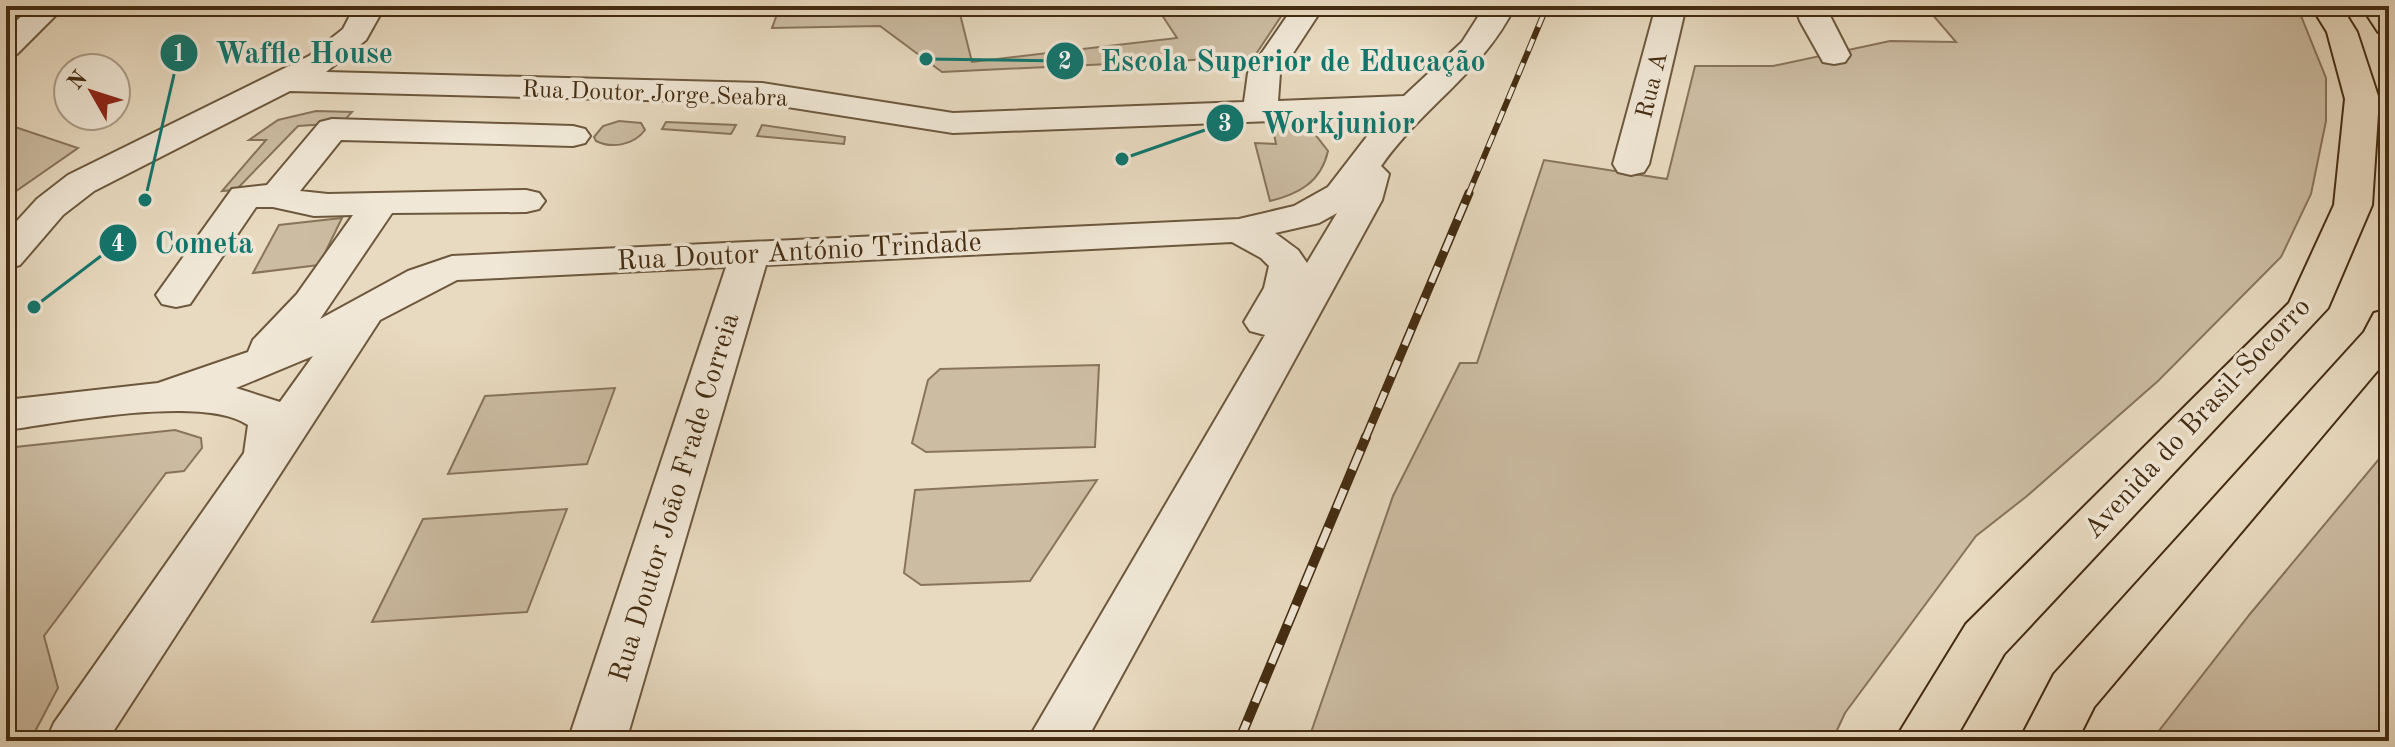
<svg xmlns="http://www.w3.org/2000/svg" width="2395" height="747" font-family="'Old Standard TT',serif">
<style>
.green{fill:#ccbca2;stroke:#88745a;stroke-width:2}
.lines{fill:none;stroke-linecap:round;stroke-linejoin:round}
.minor-casing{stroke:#6d583d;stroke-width:4}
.major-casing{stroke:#442c11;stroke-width:4}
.minor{fill:#f0e7d6;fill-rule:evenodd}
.major{fill:#e8dac0;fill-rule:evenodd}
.rail-far2-casing{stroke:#442c11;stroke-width:6}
.rail-far1-casing{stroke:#442c11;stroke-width:9}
.rail-casing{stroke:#442c11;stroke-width:10}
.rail-far2{stroke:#f0e7d6;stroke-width:4;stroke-dasharray:13;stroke-linecap:butt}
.rail-far1{stroke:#f0e7d6;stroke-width:6;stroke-dasharray:17;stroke-linecap:butt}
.rail{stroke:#f0e7d6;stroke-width:7;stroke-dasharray:21;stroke-linecap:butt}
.labels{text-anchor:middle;stroke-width:7;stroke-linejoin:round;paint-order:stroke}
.far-street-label{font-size:24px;fill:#442c11;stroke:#f0e7d6}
.street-label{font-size:28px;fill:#442c11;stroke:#f0e7d6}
.leader{fill:none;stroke:#0f766e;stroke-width:3}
.callout-dot{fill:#0f766e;stroke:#f0e7d6;stroke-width:3}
.mark-label{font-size:24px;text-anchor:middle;font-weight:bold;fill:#fff}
.callout-label{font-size:30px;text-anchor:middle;font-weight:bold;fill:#0f766e;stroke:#f0e7d6;stroke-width:7;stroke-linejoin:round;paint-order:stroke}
</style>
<rect width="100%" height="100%" fill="#e8dac0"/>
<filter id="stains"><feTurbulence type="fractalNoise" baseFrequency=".0025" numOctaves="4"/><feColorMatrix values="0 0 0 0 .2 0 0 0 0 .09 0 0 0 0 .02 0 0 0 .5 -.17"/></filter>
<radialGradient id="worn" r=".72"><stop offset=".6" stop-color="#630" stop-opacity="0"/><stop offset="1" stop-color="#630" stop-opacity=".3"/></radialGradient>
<!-- green -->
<g class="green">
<path d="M780,6H981L959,10L972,62L1177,38L1156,6H1288L1254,57L942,72L880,26L772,28Z"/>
<path d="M1925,6H2297L2326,78V121L2311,194L2281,257L2158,381L2027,496L1976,536L1845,713L1832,741H1308L1393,496L1460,363H1477L1544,160L1667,179L1695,66H1773L1890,41L1956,42Z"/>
<path d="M316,111L352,112L342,123L298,126L236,190L222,191L266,140H249L278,120Z"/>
<path d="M619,121L641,123L645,130C634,145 612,149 596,141L594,137L603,126Z"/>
<path d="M666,122L736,125L731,134L662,129Z"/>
<path d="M6,124L78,148L6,198Z"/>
<path d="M1272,124L1314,133L1328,151C1321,182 1299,194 1270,201L1255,143L1276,144Z"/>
<path d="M762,125L845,137L844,144L757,136Z"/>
<path d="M342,218L319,265L253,273L279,225Z"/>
<path d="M1099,365L1095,447L926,452L912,443L928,380L940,369Z"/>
<path d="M615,388L587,464L448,474L485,396Z"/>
<path d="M175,430L201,438L202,448L184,471L166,473L44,636L58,688L30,741H6V448Z"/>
<path d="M2389,447V741H2151L2250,614Z"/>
<path d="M1097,480L1030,581L921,585L904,573L915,490Z"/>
<path d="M567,509L527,612L372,622L423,519Z"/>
</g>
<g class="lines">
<defs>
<g id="minor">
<path d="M33,6H65L17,54L6,56V30Z"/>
<path d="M355,6H385L366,40L326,72L762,83L953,113L1244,102L1248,73L1294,6H1324L1280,73L1278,101L1404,96L1462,42L1485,6H1515C1484,71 1421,108 1381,166L1389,174L1382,200L1086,741H1027L1265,335L1250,331L1244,322L1264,288L1269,266L1261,258L1232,242L766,265L626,741H568L726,267L457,280L380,320L107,741H46L54,723L244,453L248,425C203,394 61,423 6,430V400L158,383L248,352L253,340L297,294L353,215L314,216L273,207H256L190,304L176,307L162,304L156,295L232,189L267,185L320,122L332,119L573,126L585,129L590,136L585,143L573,146L341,140L300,191L328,194L526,190L539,193L545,201L539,209L526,212L392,213L320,319L408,271L452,256L1239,219L1294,206L1328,187L1382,117L953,133L762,103L290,91L94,191L63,215L20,265L6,269V233L37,199L68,175L309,56L343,29ZM1337,213L1307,263L1298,250L1275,233L1319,223ZM313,356L280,402L236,388Z"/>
<path d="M1656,6H1686L1649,164L1644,172L1631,175L1618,172L1613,164Z"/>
<path d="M1795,6H1825L1850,55L1845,62L1834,64L1823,62L1800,21Z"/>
</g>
<g id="major">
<path d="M2311,6H2341L2357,32L2379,99L2372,205L2328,308L2004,654L1954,741H1894L1966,624L2289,303L2334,205L2345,99L2327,32Z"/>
<path d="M2361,6H2389V35L2378,32Z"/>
<path d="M2389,309V357L2094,707L2077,741H2019L2054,674L2364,332L2374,313Z"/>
</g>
</defs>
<!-- minor casing -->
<use href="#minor" class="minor-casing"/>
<!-- major casing -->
<use href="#major" class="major-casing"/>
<!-- minor -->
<use href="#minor" class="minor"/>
<!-- major -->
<use href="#major" class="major"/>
<defs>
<path id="rail-far2" d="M1468,195L1547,6"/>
<path id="rail-far1" d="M1365,439L1469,193"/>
<path id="rail" d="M1239,741L1366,437"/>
</defs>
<!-- rail-far2 casing -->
<use href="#rail-far2" class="rail-far2-casing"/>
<!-- rail-far1 casing -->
<use href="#rail-far1" class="rail-far1-casing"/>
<!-- rail casing -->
<use href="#rail" class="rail-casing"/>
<!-- rail-far2 -->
<use href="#rail-far2" class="rail-far2"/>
<!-- rail-far1 -->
<use href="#rail-far1" class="rail-far1"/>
<!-- rail -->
<use href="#rail" class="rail"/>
</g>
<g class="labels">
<!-- far-street labels -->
<g class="far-street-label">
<text transform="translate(1651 85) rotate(-76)" y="8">Rua A</text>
<text transform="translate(655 93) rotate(2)" y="8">Rua Doutor Jorge Seabra</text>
</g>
<!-- street labels -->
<g class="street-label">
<text transform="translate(799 250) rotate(-3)" y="10">Rua Doutor António Trindade</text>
<text transform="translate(2196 417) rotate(-47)" y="10">Avenida do Brasil-Socorro</text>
<text transform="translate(673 497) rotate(-73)" y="10">Rua Doutor João Frade Correia</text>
</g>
</g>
<!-- callouts -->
<path class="leader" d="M145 200L179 53M926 59L1065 61M1122 159L1225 123M34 307L118 243"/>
<g class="callout-dot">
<circle cx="145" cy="200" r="8"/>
<circle cx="926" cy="59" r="8"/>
<circle cx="1122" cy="159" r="8"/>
<circle cx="34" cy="307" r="8"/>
<circle cx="179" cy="53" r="20"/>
<circle cx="1065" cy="61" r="20"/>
<circle cx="1225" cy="123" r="20"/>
<circle cx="118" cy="243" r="20"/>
</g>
<g class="mark-label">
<text x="179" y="61">1</text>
<text x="1065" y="69">2</text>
<text x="1225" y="131">3</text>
<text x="118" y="251">4</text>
</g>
<g class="callout-label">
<text x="304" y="63">Waffle House</text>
<text x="1293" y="71">Escola Superior de Educação</text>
<text x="1338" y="133">Workjunior</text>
<text x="204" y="253">Cometa</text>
</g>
<!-- margin -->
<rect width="2395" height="747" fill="none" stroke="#e8dac0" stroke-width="32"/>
<rect x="8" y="8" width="2379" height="731" fill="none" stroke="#442c11" stroke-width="4"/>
<rect x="16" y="16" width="2363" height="715" fill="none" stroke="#442c11" stroke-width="2"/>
<!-- north arrow -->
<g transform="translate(92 92) rotate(309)"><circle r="38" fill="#f0e7d6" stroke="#ab9c87" stroke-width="2"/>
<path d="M0-6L14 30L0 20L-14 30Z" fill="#8f2418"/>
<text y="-12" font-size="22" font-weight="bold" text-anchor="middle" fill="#442c11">N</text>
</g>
<rect width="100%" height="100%" filter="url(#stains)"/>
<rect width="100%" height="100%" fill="url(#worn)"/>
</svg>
